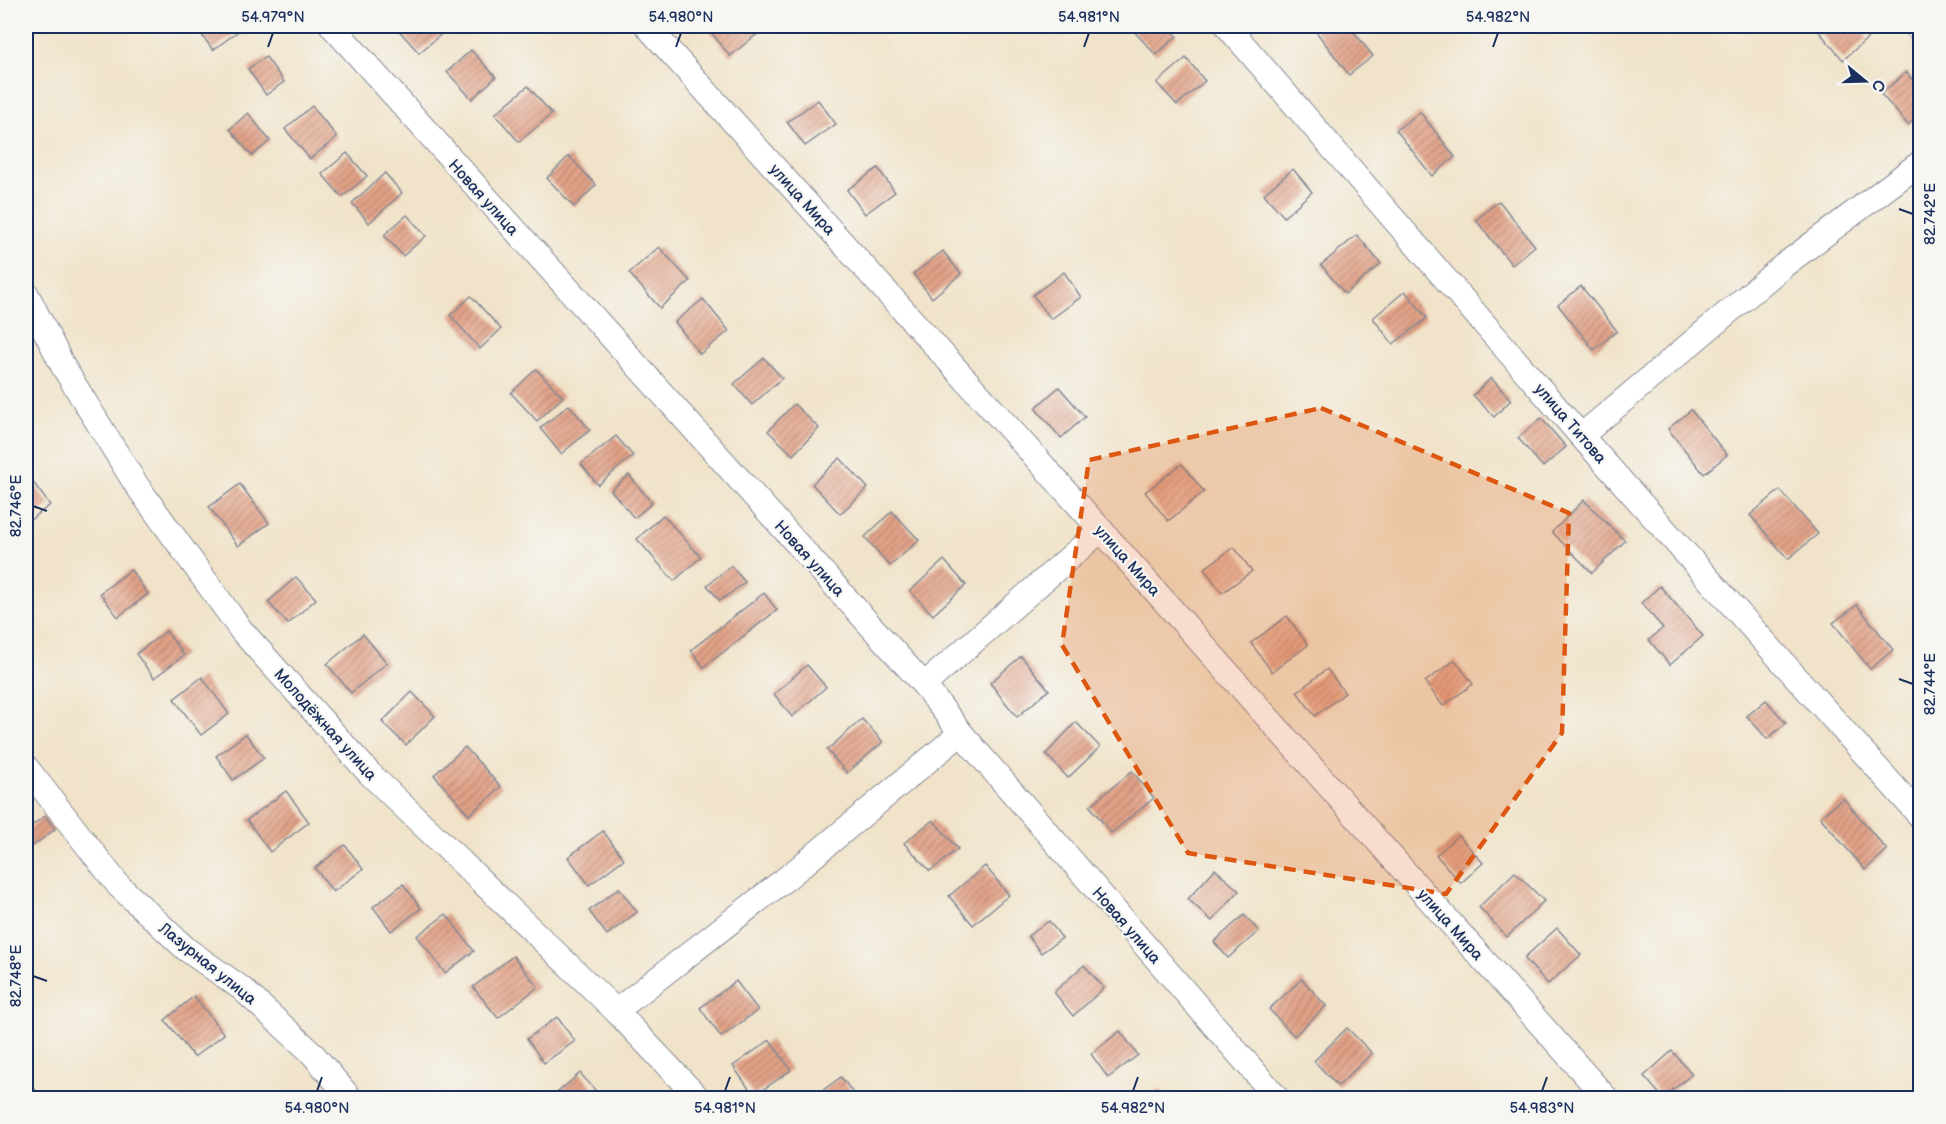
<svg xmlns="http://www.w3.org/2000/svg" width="1946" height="1124" font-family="'Balsamiq Sans',sans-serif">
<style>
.building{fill:url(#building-hatch)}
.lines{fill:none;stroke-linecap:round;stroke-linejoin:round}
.minor-casing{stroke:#868994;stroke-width:26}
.minor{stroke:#fff;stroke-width:24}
.marked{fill:#de5710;fill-opacity:0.2;stroke:#de5710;stroke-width:4.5;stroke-dasharray:12 8;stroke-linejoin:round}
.ticks{fill:none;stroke:#1b2f5e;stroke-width:2}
.labels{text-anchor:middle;stroke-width:4.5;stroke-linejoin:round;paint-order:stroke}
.street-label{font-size:16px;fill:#1b2f5e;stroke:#f6f6f2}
.neatline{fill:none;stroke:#1b2f5e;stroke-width:2}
.ticks-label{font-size:15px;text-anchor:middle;fill:#1b2f5e}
</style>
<defs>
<pattern id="building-hatch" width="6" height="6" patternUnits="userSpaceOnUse" patternTransform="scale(1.5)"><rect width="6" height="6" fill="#e2a287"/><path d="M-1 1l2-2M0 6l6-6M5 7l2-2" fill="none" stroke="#b68472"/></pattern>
</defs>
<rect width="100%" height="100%" fill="#f6f6f2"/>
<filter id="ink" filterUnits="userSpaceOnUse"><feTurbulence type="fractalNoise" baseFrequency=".0167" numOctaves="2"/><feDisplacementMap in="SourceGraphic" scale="12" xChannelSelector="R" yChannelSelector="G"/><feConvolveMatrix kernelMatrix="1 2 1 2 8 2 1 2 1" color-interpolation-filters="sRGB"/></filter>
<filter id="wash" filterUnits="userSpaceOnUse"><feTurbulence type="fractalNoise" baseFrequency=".008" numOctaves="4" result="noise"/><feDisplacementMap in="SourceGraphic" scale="24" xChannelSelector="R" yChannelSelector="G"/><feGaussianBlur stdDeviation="1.35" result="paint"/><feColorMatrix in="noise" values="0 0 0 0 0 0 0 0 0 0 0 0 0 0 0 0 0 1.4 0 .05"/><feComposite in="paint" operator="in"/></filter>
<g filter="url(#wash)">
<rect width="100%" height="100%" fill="#f0e3c9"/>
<g id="blocks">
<!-- building -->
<g class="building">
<path d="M195,26H238L241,29L213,50Z"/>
<path d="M395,26H445L447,29L419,53Z"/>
<path d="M719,26H767L730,56L711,32Z"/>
<path d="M1129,26H1168L1177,36L1156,55Z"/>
<path d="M1318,26H1349L1373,56L1349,75L1314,29Z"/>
<path d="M1820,26H1857L1868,38L1843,60L1816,28Z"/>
<path d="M471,50L496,77L472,99L447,72Z"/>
<path d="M266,57L284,82L266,95L248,69Z"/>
<path d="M1186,58L1205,81L1177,105L1157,83Z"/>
<path d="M1906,72L1920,89V114L1908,125L1881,94Z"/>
<path d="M528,86L552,114L519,142L495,114Z"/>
<path d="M818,100L836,124L805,146L787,122Z"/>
<path d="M312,106L337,137L310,159L285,129Z"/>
<path d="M1420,112L1455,157L1432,176L1396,130Z"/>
<path d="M248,113L270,141L252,156L230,129Z"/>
<path d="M347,153L367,176L342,197L322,174Z"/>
<path d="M569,156L596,185L574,207L547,178Z"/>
<path d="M878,168L895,192L865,214L847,190Z"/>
<path d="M1293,169L1312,192L1284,217L1264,194Z"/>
<path d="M385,173L402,193L369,223L352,203Z"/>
<path d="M1499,201L1535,246L1512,265L1476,220Z"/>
<path d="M407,215L426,236L403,256L384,235Z"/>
<path d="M1357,235L1381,264L1345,294L1321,265Z"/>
<path d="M659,247L690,281L660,308L629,273Z"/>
<path d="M943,251L961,274L932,298L913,274Z"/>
<path d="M1064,272L1081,297L1051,319L1033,295Z"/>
<path d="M1581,286L1617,331L1594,350L1558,305Z"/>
<path d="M1405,291L1427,318L1393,344L1373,318Z"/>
<path d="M471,296L501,329L480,349L450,315Z"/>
<path d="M703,299L729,331L700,354L675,322Z"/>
<path d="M764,358L782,378L752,405L734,384Z"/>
<path d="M536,369L563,397L537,421L511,393Z"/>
<path d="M1491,378L1511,400L1494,417L1473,395Z"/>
<path d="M1059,387L1085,417L1061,438L1035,408Z"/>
<path d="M794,404L819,428L793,455L768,431Z"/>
<path d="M569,405L590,430L561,454L540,428Z"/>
<path d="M1691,410L1727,455L1704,474L1668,429Z"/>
<path d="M1541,418L1566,447L1543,467L1518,438Z"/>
<path d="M616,436L633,456L598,485L581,464Z"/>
<path d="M840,458L868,488L840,514L812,484Z"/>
<path d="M1182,464L1204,492L1168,521L1145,492Z"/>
<path d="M629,475L652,503L634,518L611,490Z"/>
<path d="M32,481L50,505L26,523V486Z"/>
<path d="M240,484L269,523L238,546L209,507Z"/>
<path d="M1780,490L1818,534L1788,559L1750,515Z"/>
<path d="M1584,500L1625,541L1592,573L1552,532Z"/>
<path d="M892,511L919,540L890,566L865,537Z"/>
<path d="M663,515L701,557L674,581L637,539Z"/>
<path d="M1234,547L1252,571L1222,593L1204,569Z"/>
<path d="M944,560L966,585L933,615L910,591Z"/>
<path d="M731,566L745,582L720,601L707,585Z"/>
<path d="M131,570L148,594L118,617L100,593Z"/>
<path d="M296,577L316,599L288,624L268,602Z"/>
<path d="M1660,586L1703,636L1670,665L1649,640L1663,628L1641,603Z"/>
<path d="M764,593L777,610L704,667L691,650Z"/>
<path d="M1857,605L1893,650L1870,669L1833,623Z"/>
<path d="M1287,616L1308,645L1272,672L1251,643Z"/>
<path d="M166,631L184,655L154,678L136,654Z"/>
<path d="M363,634L387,663L351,693L327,664Z"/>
<path d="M1021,656L1049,690L1017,717L990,683Z"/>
<path d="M1455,660L1473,684L1443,706L1425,682Z"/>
<path d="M807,665L826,687L792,717L774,694Z"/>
<path d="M1327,669L1345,693L1315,716L1297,692Z"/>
<path d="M202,677L229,714L201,735L174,699Z"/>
<path d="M412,692L435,716L406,745L382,722Z"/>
<path d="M1766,700L1786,723L1767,739L1747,716Z"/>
<path d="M862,719L883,742L847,773L827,750Z"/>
<path d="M1076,722L1100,747L1068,778L1046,754Z"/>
<path d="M246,734L264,758L233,780L216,756Z"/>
<path d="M465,747L501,787L469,815L434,775Z"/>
<path d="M1132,771L1154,798L1111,833L1090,806Z"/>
<path d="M286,791L309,822L270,852L247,820Z"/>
<path d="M1843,798L1887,850L1865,870L1820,817Z"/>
<path d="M45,816L55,829L26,851V830Z"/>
<path d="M933,820L958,849L930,871L904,843Z"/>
<path d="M603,831L624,859L589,885L568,857Z"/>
<path d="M1458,835L1483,863L1461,883L1436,855Z"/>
<path d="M345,845L363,869L333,892L315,868Z"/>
<path d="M985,866L1009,895L973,925L949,896Z"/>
<path d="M1215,869L1239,891L1212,921L1188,899Z"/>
<path d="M1515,872L1544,901L1507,937L1479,907Z"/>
<path d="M403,884L421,908L391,931L373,907Z"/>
<path d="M619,888L637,912L607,935L589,911Z"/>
<path d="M446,914L474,951L445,973L417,936Z"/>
<path d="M1244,915L1259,931L1228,958L1214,942Z"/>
<path d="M1049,921L1062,938L1041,953L1028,936Z"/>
<path d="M1557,928L1581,955L1548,984L1524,958Z"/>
<path d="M513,956L538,987L498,1018L473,987Z"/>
<path d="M1084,965L1104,988L1073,1016L1054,992Z"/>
<path d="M1302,979L1326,1006L1294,1036L1269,1009Z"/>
<path d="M736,981L758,1010L721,1037L700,1008Z"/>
<path d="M194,996L224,1034L194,1057L165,1020Z"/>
<path d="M557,1017L575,1041L544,1063L527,1039Z"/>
<path d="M1347,1028L1372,1053L1338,1086L1314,1061Z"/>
<path d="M1120,1031L1138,1055L1108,1078L1091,1054Z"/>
<path d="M770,1040L791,1070L754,1096L733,1066Z"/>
<path d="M1672,1051L1692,1074L1663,1098L1644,1076Z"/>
<path d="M580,1073L602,1098H562L557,1093Z"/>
<path d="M26,1077L41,1098H26Z"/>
<path d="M841,1077L857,1098H812Z"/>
<path d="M1159,1089L1167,1098H1148Z"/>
</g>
</g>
</g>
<g filter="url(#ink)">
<use href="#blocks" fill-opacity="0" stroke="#868994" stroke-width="1.5"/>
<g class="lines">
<defs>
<g id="minor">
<path d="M332,26L924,685L961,733L1277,1098"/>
<path d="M647,26L1101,530L1606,1098"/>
<path d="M1227,26L1581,436L1920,816"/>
<path d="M1916,26L1920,31"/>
<path d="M26,293L64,368L135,483L241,630L369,773L616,1011L698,1098"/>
<path d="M1581,436L1783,266L1920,163"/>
<path d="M924,685L1101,530"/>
<path d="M26,767L119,886L186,949L241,988L311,1052L350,1098"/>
<path d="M616,1011L793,873L961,733"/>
</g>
</defs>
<!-- minor casing -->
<use href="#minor" class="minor-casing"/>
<!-- minor -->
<use href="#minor" class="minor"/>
</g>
</g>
<!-- marked area -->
<path class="marked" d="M1321,408L1569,513L1562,733L1446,894L1188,853L1062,645L1089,460Z"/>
<!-- ticks -->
<path class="ticks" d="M268,47L273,33M676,47L681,33M1084,47L1089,33M1493,47L1498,33M1899,209L1913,214M33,506L47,511M1899,679L1913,684M33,976L47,981M317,1091L322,1077M725,1091L730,1077M1133,1091L1138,1077M1542,1091L1547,1077"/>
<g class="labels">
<!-- street labels -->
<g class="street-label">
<text transform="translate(484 197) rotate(48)" y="6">Новая улица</text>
<text transform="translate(803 199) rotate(48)" y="6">улица Мира</text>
<text transform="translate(1571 423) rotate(49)" y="6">улица Титова</text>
<text transform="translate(810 558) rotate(48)" y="6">Новая улица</text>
<text transform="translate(1128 560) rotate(48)" y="6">улица Мира</text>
<text transform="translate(326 724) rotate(48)" y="6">Молодёжная улица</text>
<text transform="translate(1451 924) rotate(48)" y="6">улица Мира</text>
<text transform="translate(1127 925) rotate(49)" y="6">Новая улица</text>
<text transform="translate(208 963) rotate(39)" y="6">Лазурная улица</text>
</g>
</g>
<!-- margin -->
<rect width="1946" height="1124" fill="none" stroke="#f6f6f2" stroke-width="66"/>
<!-- north arrow -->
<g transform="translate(1865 81) rotate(109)" stroke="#f6f6f2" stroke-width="4.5" paint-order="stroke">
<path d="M0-4.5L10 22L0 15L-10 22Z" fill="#1b2f5e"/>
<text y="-9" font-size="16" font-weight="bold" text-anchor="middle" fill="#1b2f5e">С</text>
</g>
<rect x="33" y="33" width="1880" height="1058" class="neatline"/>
<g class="ticks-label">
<text x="273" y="22">54.979°N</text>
<text x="681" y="22">54.980°N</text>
<text x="1089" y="22">54.981°N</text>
<text x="1498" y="22">54.982°N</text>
<text transform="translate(1930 214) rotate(-90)" y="5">82.742°E</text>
<text transform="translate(16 506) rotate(-90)" y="5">82.746°E</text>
<text transform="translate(1930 684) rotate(-90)" y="5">82.744°E</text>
<text transform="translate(16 976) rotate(-90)" y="5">82.748°E</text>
<text x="317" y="1113">54.980°N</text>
<text x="725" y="1113">54.981°N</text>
<text x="1133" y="1113">54.982°N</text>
<text x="1542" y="1113">54.983°N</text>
</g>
</svg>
